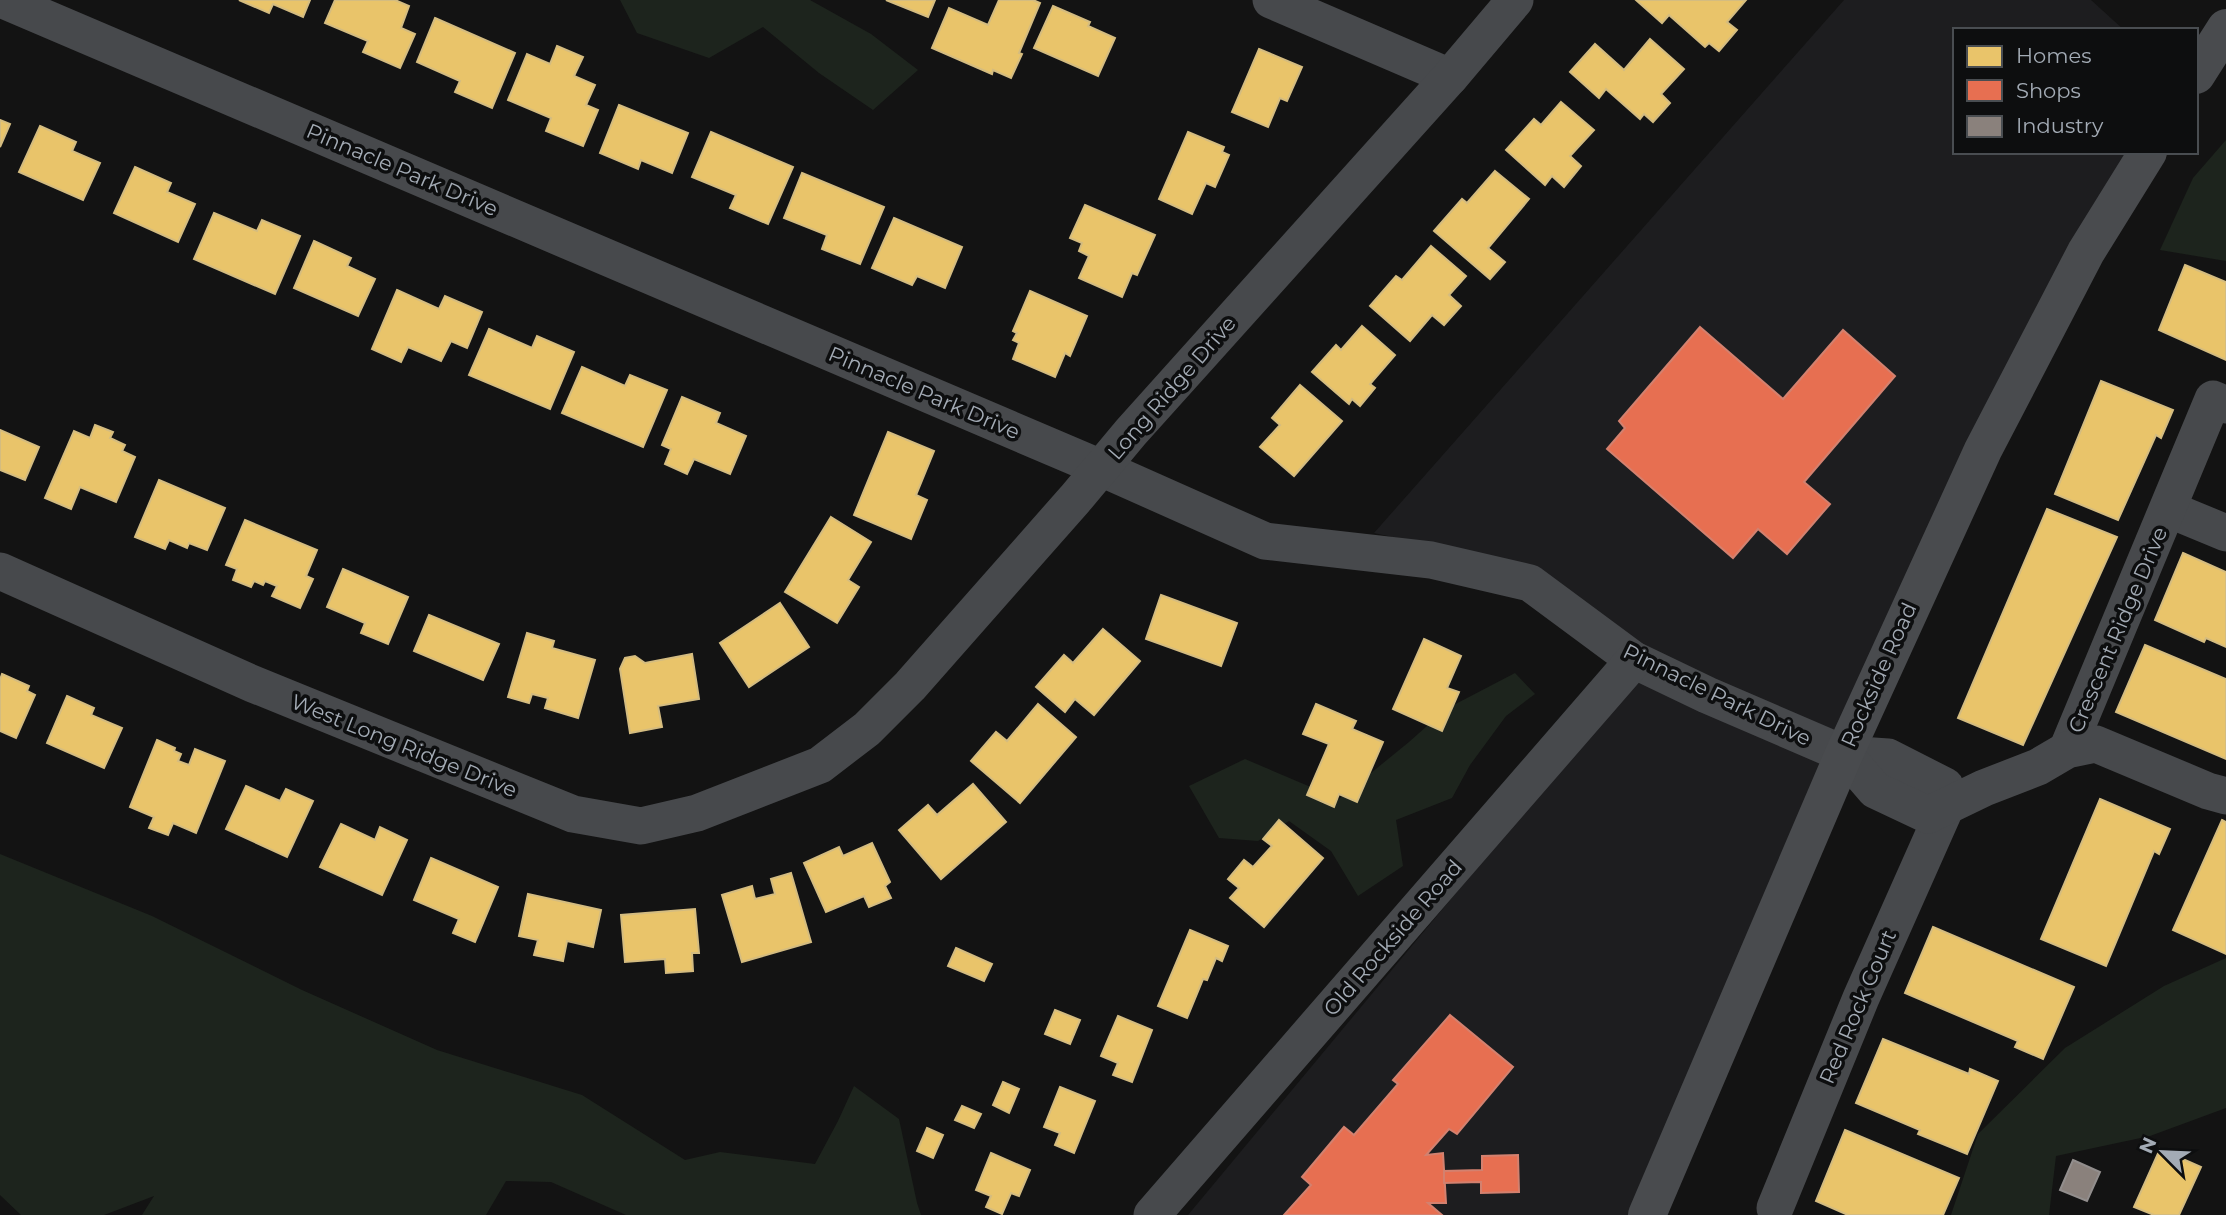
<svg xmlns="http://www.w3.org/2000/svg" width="2226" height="1215" font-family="Montserrat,sans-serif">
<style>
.built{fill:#1d1d1f}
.green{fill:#1d241d}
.homes{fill:#e9c46a;stroke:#d4bc80;stroke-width:2}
.shops{fill:#e76f51;stroke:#d3816f;stroke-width:2}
.industry{fill:#8a817c;stroke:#928e8d;stroke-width:2}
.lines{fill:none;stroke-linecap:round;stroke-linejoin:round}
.minor{stroke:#47494c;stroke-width:37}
.major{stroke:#494b4e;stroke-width:38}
.labels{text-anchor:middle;stroke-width:7;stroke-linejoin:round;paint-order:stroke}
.street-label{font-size:21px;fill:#a3abb5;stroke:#0d0e0f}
</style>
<rect width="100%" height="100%" fill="#131313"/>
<!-- built -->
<path class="built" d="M1844,0H2091L2124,30H1955V152H2128L1630,1215H1188L1653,656L1537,569L1374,533Z"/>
<!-- green -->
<g class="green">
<path d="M620,0H810L871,34L918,70L873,110L819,73L763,27L709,58L637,33Z"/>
<path d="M2226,140V261L2160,250L2193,178Z"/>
<path d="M1515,673L1535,694L1506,716L1470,765L1452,798L1396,820L1403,866L1358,896L1331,851L1289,821L1258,841L1219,838L1189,786L1245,759L1339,799L1409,742L1446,709Z"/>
<path d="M0,854L152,916L302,990L437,1050L582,1095L685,1160L720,1152L815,1164L838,1121L854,1086L899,1119L917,1203L921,1215H626L551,1182L506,1181L486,1215H142L154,1196L104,1215H21L0,1195Z"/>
<path d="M2226,958V1108L2150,1136L2056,1156L2049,1215H1951L1978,1134L2065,1048L2164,986Z"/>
</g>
<!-- homes -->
<g class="homes">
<path d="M239,0H310L303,17L273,4L269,13Z"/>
<path d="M335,0H395L409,6L401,28L415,34L400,68L363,52L368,41L325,23Z"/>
<path d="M886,0H935L928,17Z"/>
<path d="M999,0H1033L1040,3L1019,53L1022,54L1011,78L993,70L992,74L932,48L949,8L988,25Z"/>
<path d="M1636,0H1746L1727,22L1737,30L1719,51L1709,43L1705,47L1669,15L1662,23Z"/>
<path d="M1053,6L1090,22L1088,26L1115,38L1098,76L1034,48Z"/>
<path d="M435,18L515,53L492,108L455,92L460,81L417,62Z"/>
<path d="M1650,39L1684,69L1661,94L1670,103L1653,122L1644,114L1640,119L1606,89L1599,98L1570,72L1595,44L1624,70Z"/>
<path d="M557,46L583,57L574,76L595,85L586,105L598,110L583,146L546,131L551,118L508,100L527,54L550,64Z"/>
<path d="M1259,49L1302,67L1287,101L1280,98L1268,127L1232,112Z"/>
<path d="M1561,102L1594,130L1570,156L1581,166L1564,187L1552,176L1545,185L1506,150L1534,119L1541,125Z"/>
<path d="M619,105L688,133L672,173L641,160L638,169L600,153Z"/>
<path d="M0,120L10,124L0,147Z"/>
<path d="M40,126L76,142L72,151L100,163L83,200L19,172Z"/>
<path d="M711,132L793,167L768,224L730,208L736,195L692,177Z"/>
<path d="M1188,132L1224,147L1222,152L1229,155L1215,187L1206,183L1192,214L1159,199Z"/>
<path d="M135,167L171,183L167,192L195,204L178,242L114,213Z"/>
<path d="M1495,171L1529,199L1488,248L1505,262L1490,279L1434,231L1462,199L1467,203Z"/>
<path d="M802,173L884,207L860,264L822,249L827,235L784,218Z"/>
<path d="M1085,205L1155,235L1137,275L1132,273L1122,297L1079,278L1089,256L1079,251L1082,243L1070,238Z"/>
<path d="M214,213L257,231L262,220L300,236L275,294L194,259Z"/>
<path d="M894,218L962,247L945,288L917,276L912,285L872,268Z"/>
<path d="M314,241L351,258L347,266L375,279L358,316L294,288Z"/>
<path d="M1431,246L1466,276L1449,295L1461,306L1444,325L1432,315L1410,341L1370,306L1396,276L1402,280Z"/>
<path d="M2185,265L2226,282V360L2159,330Z"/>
<path d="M397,290L439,309L445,296L482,312L467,348L451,341L441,361L408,347L401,362L372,349Z"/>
<path d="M1030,291L1087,316L1070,356L1065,353L1055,377L1013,359L1019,343L1013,340L1017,333L1013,331Z"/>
<path d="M1362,326L1395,355L1370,384L1375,388L1360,406L1352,399L1349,404L1312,372L1336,345L1341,350Z"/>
<path d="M489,329L532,348L537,336L574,352L550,409L469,375Z"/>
<path d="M582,367L625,386L630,375L667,390L643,447L562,413Z"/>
<path d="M2101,381L2173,410L2161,438L2156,435L2118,520L2055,494Z"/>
<path d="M1300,385L1342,421L1294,476L1260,447L1280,425L1272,418Z"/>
<path d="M682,397L720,413L716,423L746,436L730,474L694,459L687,474L665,464L671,449L662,445Z"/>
<path d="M95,425L113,432L110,438L125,445L122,451L135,457L116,502L80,487L71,509L45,498L74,431L90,438Z"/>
<path d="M0,430L39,447L25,480L0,470Z"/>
<path d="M888,432L934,451L916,495L927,500L911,539L854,515Z"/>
<path d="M159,480L225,508L207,550L189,543L187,548L169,540L165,549L135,537Z"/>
<path d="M2047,509L2117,537L2023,745L1958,718Z"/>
<path d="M831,517L871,542L848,580L859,587L837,623L785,592Z"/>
<path d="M245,520L317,550L306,576L313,579L300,608L272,596L277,586L265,581L263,585L254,581L251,587L233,580L237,569L226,565Z"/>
<path d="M2183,553L2226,572V647L2206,638L2204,642L2155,620Z"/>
<path d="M343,569L408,597L388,644L361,633L365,623L327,607Z"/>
<path d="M1161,595L1237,623L1221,666L1146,639Z"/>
<path d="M780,603L809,647L749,687L720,643Z"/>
<path d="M429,615L499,644L483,680L414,651Z"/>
<path d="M1103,629L1140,661L1094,715L1075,699L1065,712L1036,687L1064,655L1073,663Z"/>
<path d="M527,633L554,641L552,648L595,660L578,718L545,708L548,698L532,694L529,703L508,697Z"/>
<path d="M1424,639L1461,656L1447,688L1459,692L1442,731L1393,709Z"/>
<path d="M2145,645L2226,679V759L2116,712Z"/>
<path d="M692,654L699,699L658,706L662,727L630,733L620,669L625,658L635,656L645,663Z"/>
<path d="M2,674L29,686L27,691L35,695L16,738L0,731V680Z"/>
<path d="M67,696L94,708L91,715L122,728L104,768L47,743Z"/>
<path d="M1038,704L1076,737L1020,803L971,761L996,732L1007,741Z"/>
<path d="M1316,704L1356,721L1352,729L1383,742L1357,802L1339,794L1334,807L1307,795L1329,744L1303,734Z"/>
<path d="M157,740L175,748L174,751L181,754L178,761L189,765L195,749L225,761L196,833L173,823L168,835L149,828L154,817L130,807Z"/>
<path d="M973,784L1006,822L941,879L899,830L928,805L937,815Z"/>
<path d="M246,786L280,801L286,789L313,801L287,857L226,829Z"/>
<path d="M2100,799L2170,829L2159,854L2154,851L2106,966L2041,939Z"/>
<path d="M1279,820L1323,858L1264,927L1230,898L1239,888L1228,879L1244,860L1253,867L1272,846L1263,839Z"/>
<path d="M2222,820L2226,822V954L2173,930Z"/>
<path d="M341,824L375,840L380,827L407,840L382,895L320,867Z"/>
<path d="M872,843L890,882L885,886L891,898L869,907L864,896L826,912L804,863L839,847L843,856Z"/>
<path d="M431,858L498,887L475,942L453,933L459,919L414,900Z"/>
<path d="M791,873L811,942L742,962L722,895L752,886L755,899L775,894L771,879Z"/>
<path d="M528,894L601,910L593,947L567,941L563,961L534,955L538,940L519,936Z"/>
<path d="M695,909L699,953H692L693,971L666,973L665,959L625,962L621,915Z"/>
<path d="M1933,927L2074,987L2043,1059L2015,1047L2018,1041L1905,993Z"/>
<path d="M1190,930L1228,946L1222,961L1216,958L1207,980L1203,979L1187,1018L1158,1006Z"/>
<path d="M956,948L992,964L984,981L948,966Z"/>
<path d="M1055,1010L1080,1020L1070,1044L1045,1034Z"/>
<path d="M1118,1016L1152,1030L1132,1082L1113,1075L1118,1063L1101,1056Z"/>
<path d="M1883,1039L1969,1074L1970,1069L1998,1081L1967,1154L1918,1134L1920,1130L1856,1103Z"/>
<path d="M1003,1082L1019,1089L1009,1113L993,1105Z"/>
<path d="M1060,1087L1095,1101L1074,1153L1055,1145L1060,1133L1044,1127Z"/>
<path d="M962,1106L981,1114L974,1128L955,1120Z"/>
<path d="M927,1128L943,1135L933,1158L917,1151Z"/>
<path d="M1845,1130L1959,1178L1943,1215H1848L1816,1201Z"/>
<path d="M2160,1149L2201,1167L2179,1215H2154L2134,1207Z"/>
<path d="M991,1153L1030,1170L1019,1196L1011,1193L1002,1214L986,1207L991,1196L976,1190Z"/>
</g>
<!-- shops -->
<g class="shops">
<path d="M1700,327L1783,399L1843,330L1895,376L1804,482L1830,504L1787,554L1758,529L1733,558L1607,449L1625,428L1619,421Z"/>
<path d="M1450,1015L1513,1067L1457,1134L1449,1129L1426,1155L1443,1153L1446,1203H1428L1442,1215H1284L1311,1185L1302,1177L1344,1127L1354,1135L1398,1084L1393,1080Z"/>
<path d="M1518,1155L1519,1192L1481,1193V1182L1444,1183V1171L1482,1170V1156Z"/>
</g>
<!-- industry -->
<path class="industry" d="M2073,1160L2100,1172L2087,1201L2060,1190Z"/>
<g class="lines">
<!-- minor -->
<g class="minor">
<path d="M3,0L1101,468L1265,541L1431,560L1530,583L1634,660L1707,695L1844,754L1888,757L1945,786V809L1861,998L1775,1208"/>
<path d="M1271,0L1450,77"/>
<path d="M2168,509L2226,533"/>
<path d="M0,571L253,684L573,814L641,826L697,813L820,765L867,729L910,686L1075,499L1131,432L1450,77L1515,0"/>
<path d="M2067,750L2213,399L2226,405"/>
<path d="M1844,754L1875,790L1928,815L1984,788L2038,767L2067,750L2096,744L2208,791L2226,796"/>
<path d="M1152,1215L1634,660"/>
</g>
<!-- major -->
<g class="major">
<path d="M2196,75L2226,28"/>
<path d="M1647,1215L1844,754L1983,450L2086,252L2148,152"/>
</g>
</g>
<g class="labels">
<!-- street labels -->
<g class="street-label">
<text transform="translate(402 170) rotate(23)" y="7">Pinnacle Park Drive</text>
<text transform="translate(1172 388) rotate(-49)" y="7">Long Ridge Drive</text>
<text transform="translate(924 393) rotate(23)" y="7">Pinnacle Park Drive</text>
<text transform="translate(2118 630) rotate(-67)" y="7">Crescent Ridge Drive</text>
<text transform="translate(1879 675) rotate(-66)" y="7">Rockside Road</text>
<text transform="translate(1717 695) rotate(26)" y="7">Pinnacle Park Drive</text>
<text transform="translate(404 746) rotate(22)" y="7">West Long Ridge Drive</text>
<text transform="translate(1393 938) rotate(-49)" y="7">Old Rockside Road</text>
<text transform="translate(1858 1007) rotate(-67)" y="7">Red Rock Court</text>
</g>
</g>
<!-- legend -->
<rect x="1953" y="28" width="245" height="126" fill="#0d0e0f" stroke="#494d51" stroke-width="2"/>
<rect x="1967" y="46" width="35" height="21" fill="#e9c46a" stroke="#494d51" stroke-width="2"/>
<text x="2016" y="63" font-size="21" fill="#a3abb5">Homes</text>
<rect x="1967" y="80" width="35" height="21" fill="#e76f51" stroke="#494d51" stroke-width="2"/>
<text x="2016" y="98" font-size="21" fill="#a3abb5">Shops</text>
<rect x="1967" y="116" width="35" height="21" fill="#8a817c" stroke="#494d51" stroke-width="2"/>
<text x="2016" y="133" font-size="21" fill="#a3abb5">Industry</text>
<!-- north arrow -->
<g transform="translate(2163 1152) rotate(294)" stroke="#0d0e0f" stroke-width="5" paint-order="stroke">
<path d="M0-5L12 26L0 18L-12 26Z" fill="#a3abb5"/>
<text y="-10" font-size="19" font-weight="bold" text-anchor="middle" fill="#a3abb5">N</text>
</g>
</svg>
